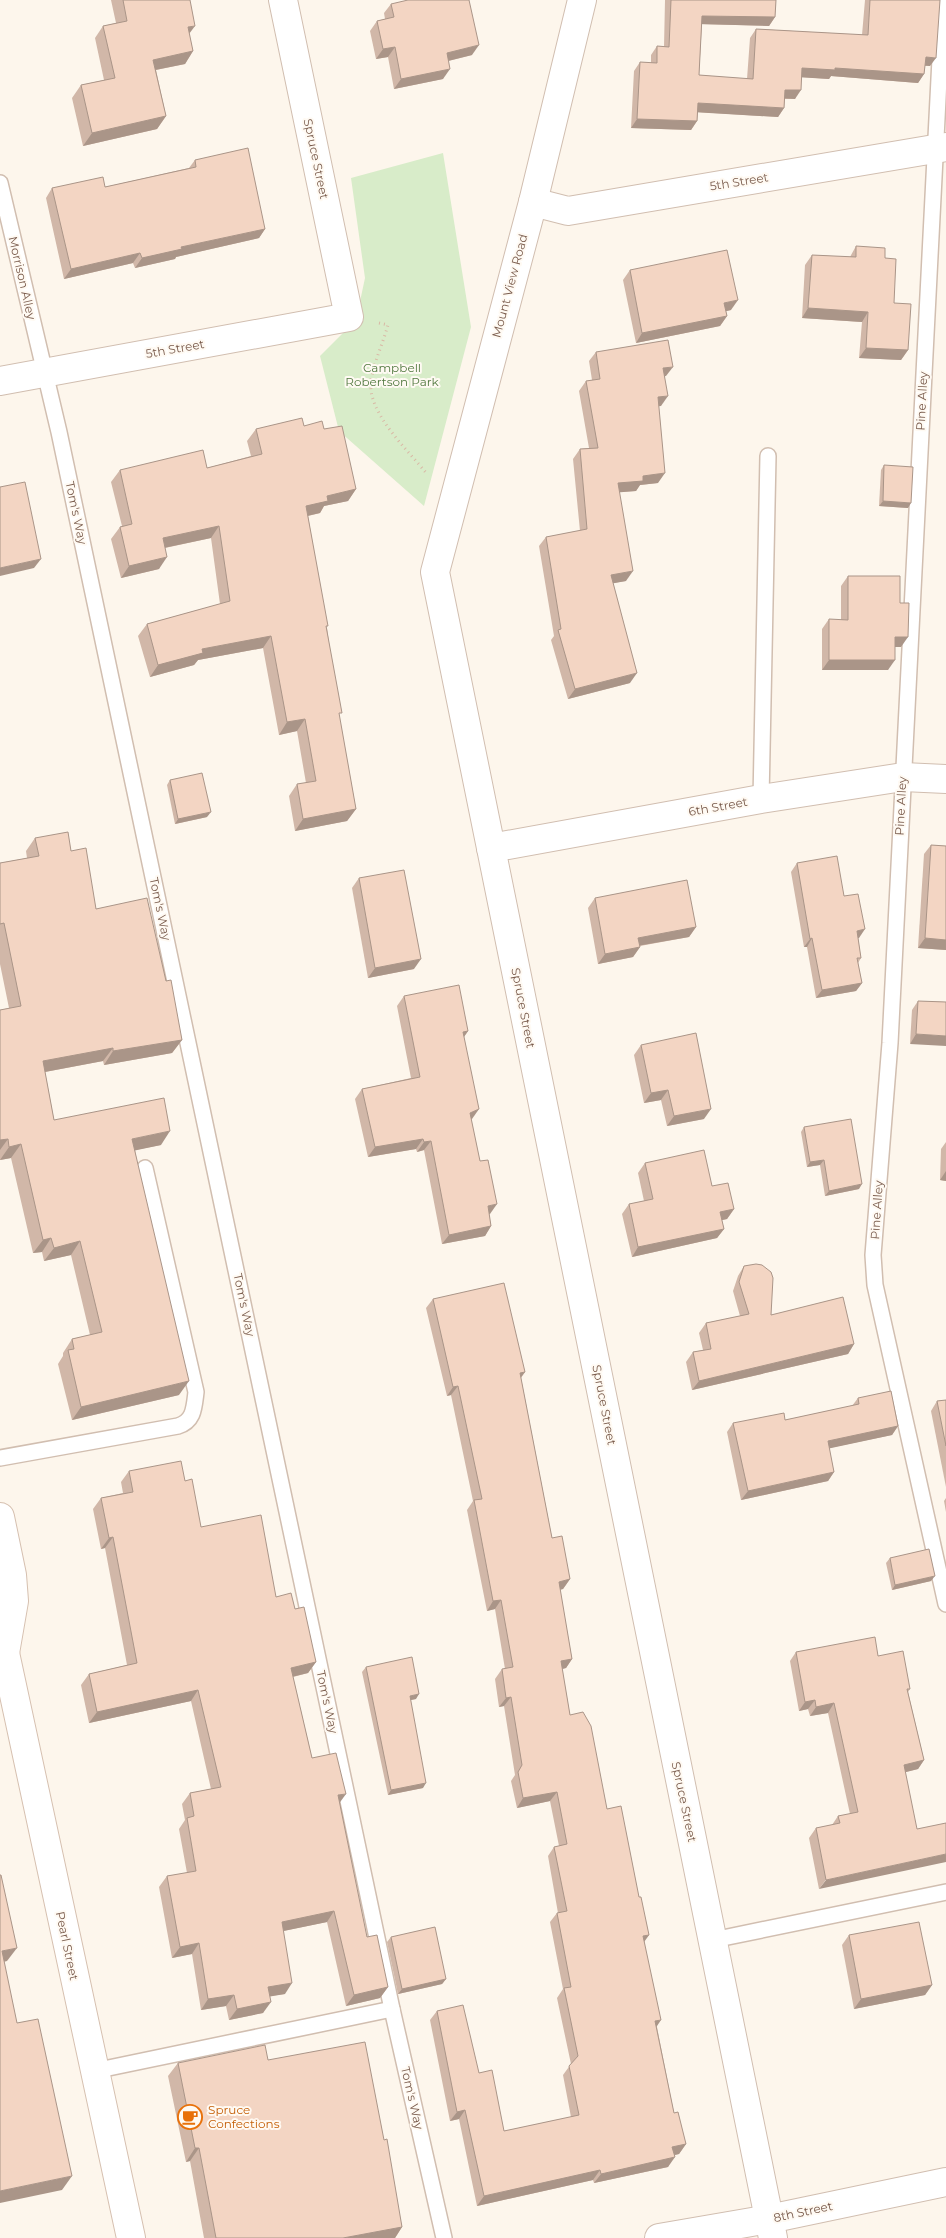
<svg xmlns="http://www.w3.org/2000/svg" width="946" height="2238" font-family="Montserrat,sans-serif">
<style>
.green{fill:#d8ecc9}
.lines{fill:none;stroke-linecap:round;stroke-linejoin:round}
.lane-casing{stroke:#d1beb0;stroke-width:18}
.street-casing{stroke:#d1beb0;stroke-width:30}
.secondary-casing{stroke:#d6c0b0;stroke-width:30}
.path{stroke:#d9b8a5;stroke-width:3;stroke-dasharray:1 4;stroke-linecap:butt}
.lane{stroke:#fff;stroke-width:15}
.street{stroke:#fff;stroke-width:28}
.secondary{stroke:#fff;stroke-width:28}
.wall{fill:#d1b7a8}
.shaded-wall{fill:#aa9588}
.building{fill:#f3d5c3;stroke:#aa9588}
.labels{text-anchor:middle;stroke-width:4;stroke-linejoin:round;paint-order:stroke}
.street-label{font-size:12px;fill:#7a5c4d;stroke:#fffaf3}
.park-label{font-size:12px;fill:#537a41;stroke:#fffaf3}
.food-label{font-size:12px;fill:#c56008;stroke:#fffaf3;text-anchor:start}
</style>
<rect width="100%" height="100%" fill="#fdf6ec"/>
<!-- green -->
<path class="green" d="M443,153L471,327L424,506L339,431L320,356L356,320L365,278L351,178Z"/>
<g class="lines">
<defs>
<g id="lane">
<path d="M943,0L890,1043L873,1255L875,1285L946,1604"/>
<path d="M0,183L59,432L392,2009L444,2238"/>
<path d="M761,799L768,456"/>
<path d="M0,1458L178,1426C194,1421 194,1408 196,1392L145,1168"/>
<path d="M713,1940L946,1892"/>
<path d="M94,2071L392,2009"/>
</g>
<g id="street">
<path d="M582,0L533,202L435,572L773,2238"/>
<path d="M533,202L568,211L946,147"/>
<path d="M0,381L349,317L283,0"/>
<path d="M491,848L761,799L903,777L946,779"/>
<path d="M659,2238L769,2219L946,2182"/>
</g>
<g id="secondary">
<path d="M0,1517L12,1575L14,1601L5,1653"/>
<path d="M0,1645L5,1653L131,2238"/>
</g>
</defs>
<!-- lane casing -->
<use href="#lane" class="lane-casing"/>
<!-- street casing -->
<use href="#street" class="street-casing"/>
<!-- secondary casing -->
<use href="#secondary" class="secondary-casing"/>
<!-- path -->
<path class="path" d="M379,323L388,325C383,343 374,362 371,381C367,413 408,450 427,474"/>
<!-- lane -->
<use href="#lane" class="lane"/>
<!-- street -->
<use href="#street" class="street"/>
<!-- secondary -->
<use href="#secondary" class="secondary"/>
</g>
<!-- wall -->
<g class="wall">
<path d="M111,0H190L189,34L193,51L185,64L156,70L166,116L157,129L83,146L72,98L81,85L104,80L95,38L103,26L116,23Z"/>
<path d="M665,0H776L775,17L769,26L702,24L699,75L747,79L750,38L756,29L862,35L865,0H940L930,66H925L924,74L918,83L831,76L829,79L802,77L795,99H785L784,108L778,117L698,112L697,121L691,130L631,128L634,71L640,62L651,63V55L657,46L664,47Z"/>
<path d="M391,4L472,55L448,61L443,79L394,89L388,57L376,59L370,31L377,21L385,19L384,13Z"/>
<path d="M195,160L265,229L259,238L176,257L175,259L135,268L133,263L64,279L46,198L52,188L105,187L189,168Z"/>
<path d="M856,246L885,258L894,303L908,350L901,360L859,358L862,322L802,318L805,265L812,255L850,257Z"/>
<path d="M630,270L731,310L726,311L727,316L720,326L636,343L623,280Z"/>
<path d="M596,352L666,376H665L661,406H659L658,483L640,485L636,491L619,492L626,581L613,583L630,683L568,699L551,640L554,636L539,546L546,537L580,531L573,459L580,449L589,448L579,391L586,381L592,380L589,361Z"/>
<path d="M304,426L324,429L356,489L348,501L324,506L320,513L308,516L327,628L339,716L356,809L347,821L295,831L289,796L297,784L306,783L297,731L279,735L263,648L198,660L194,665L150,677L138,636L147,624L220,604L211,538L165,548L159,569L121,578L111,539L120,527L122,526L111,482L120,470L207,468L251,456L247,441L256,429Z"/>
<path d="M884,465L908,508L879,506L881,470Z"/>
<path d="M848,576L900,603L901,647H895L888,670H822V629L829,619L841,620V586Z"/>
<path d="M170,780L207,817L175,824L167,785Z"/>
<path d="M35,838L71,851L96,909L166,981L182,1040L172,1053L104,1065L103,1061L45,1072L54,1120L161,1145L135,1150L179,1395L72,1420L58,1364L63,1356V1353L72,1339L90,1335L71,1255L44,1261L42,1252L33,1253L11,1158L0,1160V1010L9,1008L0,964V863L27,858L26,851Z"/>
<path d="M931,845L946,846V950L918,948L924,854Z"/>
<path d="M797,863L844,896L859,938H858L861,958L858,963L862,983L856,991L816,998L807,947H804L791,872Z"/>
<path d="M359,878L414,969L368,978L352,888Z"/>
<path d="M595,898L696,927L689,937L640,946V947L633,957L598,964L588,908Z"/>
<path d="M404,996L468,1031L464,1037L471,1119L490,1214H489L491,1226L485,1236L442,1244L424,1150L417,1152L416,1149L368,1157L355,1099L362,1089L411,1078L397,1006Z"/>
<path d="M918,1001L946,1002L910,1044L912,1010Z"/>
<path d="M641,1045L704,1119L667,1126L661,1100L644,1103L634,1055Z"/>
<path d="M804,1127L859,1189L825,1196L820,1165L807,1167L801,1132Z"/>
<path d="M946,1142V1181L940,1180L941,1149Z"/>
<path d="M645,1163L712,1186L734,1209L727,1219L722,1220L724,1229L717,1238L632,1257L622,1214L629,1204L644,1201L638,1173Z"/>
<path d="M744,1266L771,1315L854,1344L848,1354L692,1390L686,1362L693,1352L703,1350L699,1333L706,1323L740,1316L733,1291L738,1276Z"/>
<path d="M433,1299L525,1372L521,1378L552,1538L570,1579L563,1589L560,1590L572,1659L566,1668L562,1669L570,1715L607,1809L639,1897L649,1935L644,1941L657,2027L674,2113L686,2144L679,2154L674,2155L668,2167L594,2183L593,2180L477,2206L459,2119L450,2121L430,2020L437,2011L479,2073L504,2131L571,2117L563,2075L571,2064L557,1998L563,1989L550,1922L557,1913H558L548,1856L554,1847L559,1846L550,1801L517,1808L511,1781L515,1775L504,1706L499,1707L495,1679L502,1669H505L495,1609L487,1611L467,1510L473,1501L451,1395L447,1396L426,1308Z"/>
<path d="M858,1398L898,1426L892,1435L829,1448L834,1472L828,1481L741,1500L727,1432L733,1423L785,1420L852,1406Z"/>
<path d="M946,1400V1487L931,1411L937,1401Z"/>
<path d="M129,1471L185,1481L201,1527L276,1597L295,1609L316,1662L308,1673L293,1677L312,1758L339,1802L367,1937L388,1987L380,1998L346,2006L327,1922L283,1931L285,1994L270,1996L263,2013L229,2020L226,2006L201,2010L192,1954L172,1958L159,1887L167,1876L187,1873L179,1829L185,1820L182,1804L190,1793L211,1789L191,1701L89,1723L81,1685L89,1674L127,1665L105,1548L101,1549L93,1509L101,1498L123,1493L121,1482Z"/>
<path d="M946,1498V1512L944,1501Z"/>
<path d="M890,1558L931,1581L892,1590L886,1563Z"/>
<path d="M796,1652L878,1656L910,1689L908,1692L924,1760L918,1769L906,1772L819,1889L809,1838L816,1828L832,1825L838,1816L850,1814L828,1713L810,1716L808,1709L799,1711L790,1661Z"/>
<path d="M366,1667L416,1699L410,1700L423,1788L388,1795L362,1672Z"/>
<path d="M849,1935L932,1985L925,1995L854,2009L842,1945Z"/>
<path d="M391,1937L446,1979L442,1984L398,1994L387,1942Z"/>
<path d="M268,2060L384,2140L402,2227L395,2238H204L190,2161L186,2162L168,2076L178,2063Z"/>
</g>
<!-- shaded-wall -->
<g class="shaded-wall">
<path d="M702,16L775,17L769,26L696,24Z"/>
<path d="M195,26L186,38L188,27Z"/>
<path d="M479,45L472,55L440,63L447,53Z"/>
<path d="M395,47L388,57L376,59L383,49Z"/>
<path d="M193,51L185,64L145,72L153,60Z"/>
<path d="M926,57L936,58L930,66L920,65Z"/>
<path d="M802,68H835L924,74L918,83L831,76L829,79L796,77Z"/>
<path d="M450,69L443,79L394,89L401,79Z"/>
<path d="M785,90H801L795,99L779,98Z"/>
<path d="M698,103L784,108L778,117L692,112Z"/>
<path d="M166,116L157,129L83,146L92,133Z"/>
<path d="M637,119L697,121L691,130L631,128Z"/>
<path d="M265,229L259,238L176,257L175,259L135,268L142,258L181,247Z"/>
<path d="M140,253L133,263L64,279L71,269Z"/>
<path d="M738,300L731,310L718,313L724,303Z"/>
<path d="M808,308L868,312L862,322L802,318Z"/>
<path d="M727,316L720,326L636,343L642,333Z"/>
<path d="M866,348L908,350L901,360L859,358Z"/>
<path d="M673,367L666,376L656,378L663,368Z"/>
<path d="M668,396L661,406L651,407L658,397Z"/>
<path d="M665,473L658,483L640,485L636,491L611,493L618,483L643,476Z"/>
<path d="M356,489L348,501L324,506L320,513L298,518L306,506L327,496Z"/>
<path d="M883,501L911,503L908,508L879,506Z"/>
<path d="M219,526L211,538L154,550L163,538Z"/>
<path d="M167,557L159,569L121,578L129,566Z"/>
<path d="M41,559L34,568L0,576V568Z"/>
<path d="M633,571L626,581L604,585L611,575Z"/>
<path d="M271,636L263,648L198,660L194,665L150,677L158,665L202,649Z"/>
<path d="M895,637H908L901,647H888Z"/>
<path d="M829,660H895L888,670H822Z"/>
<path d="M637,673L630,683L568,699L575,689Z"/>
<path d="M305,719L297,731L279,735L287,722Z"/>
<path d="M356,809L347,821L295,831L303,819Z"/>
<path d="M211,812L207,817L175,824L178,819Z"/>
<path d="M696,927L689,937L631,947L638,938Z"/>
<path d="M865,929L859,938L851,939L857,931Z"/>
<path d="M812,938L807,947H804L810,939Z"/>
<path d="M925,938L946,940V950L918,948Z"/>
<path d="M640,947L633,957L598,964L605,954Z"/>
<path d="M421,959L414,969L368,978L375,968Z"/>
<path d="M862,983L856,991L816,998L822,990Z"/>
<path d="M468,1031L461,1041L463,1032Z"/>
<path d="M916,1034L946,1036V1046L910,1044Z"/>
<path d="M182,1040L172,1053L104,1065L113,1051Z"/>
<path d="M113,1048L103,1061L34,1074L43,1061Z"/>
<path d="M668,1090L661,1100L644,1103L651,1093Z"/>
<path d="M479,1109L472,1119L463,1123L470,1113Z"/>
<path d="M711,1109L704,1119L667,1126L674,1116Z"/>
<path d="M170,1131L161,1145L123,1153L132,1139Z"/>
<path d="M8,1139L0,1150V1140Z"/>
<path d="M423,1139L416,1149L368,1157L375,1147Z"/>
<path d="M431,1141L424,1150L417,1152L424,1142Z"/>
<path d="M21,1144L11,1158L0,1160L9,1147Z"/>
<path d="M824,1160L820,1165L807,1167L810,1162Z"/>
<path d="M946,1171V1181L940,1180Z"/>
<path d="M862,1184L859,1189L825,1196L829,1191Z"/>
<path d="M497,1204L490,1214L481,1216L488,1206Z"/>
<path d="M734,1209L727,1219L713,1222L720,1212Z"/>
<path d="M491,1226L485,1236L442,1244L449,1235Z"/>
<path d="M724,1229L717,1238L632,1257L638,1247Z"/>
<path d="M51,1238L42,1252L33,1253L43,1240Z"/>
<path d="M80,1241L71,1255L44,1261L54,1248Z"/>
<path d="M854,1344L848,1354L692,1390L699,1381Z"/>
<path d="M525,1372L518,1381L520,1373Z"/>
<path d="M189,1381L179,1395L72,1420L81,1407Z"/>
<path d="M458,1386L451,1395L447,1396L453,1387Z"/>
<path d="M898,1426L892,1435L822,1450L828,1441Z"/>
<path d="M834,1472L828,1481L741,1500L748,1491Z"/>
<path d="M113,1537L105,1548L101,1549L109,1538Z"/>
<path d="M935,1576L931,1581L892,1590L895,1585Z"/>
<path d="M570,1579L563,1589L552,1591L559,1582Z"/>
<path d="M501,1600L495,1609L487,1611L493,1601Z"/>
<path d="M572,1659L566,1668L554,1671L561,1661Z"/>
<path d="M316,1662L308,1673L283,1679L291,1668Z"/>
<path d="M198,1690L191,1701L89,1723L97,1712Z"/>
<path d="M419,1694L416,1699L406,1701L410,1696Z"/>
<path d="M511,1697L504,1706L499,1707L506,1698Z"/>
<path d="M815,1700L808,1709L799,1711L805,1702Z"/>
<path d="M834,1703L828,1713L810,1716L816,1707Z"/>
<path d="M924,1760L918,1769L898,1774L904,1765Z"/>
<path d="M426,1783L423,1788L388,1795L391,1790Z"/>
<path d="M557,1792L550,1801L517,1808L523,1798Z"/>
<path d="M346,1794L338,1805V1795Z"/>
<path d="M946,1854V1862L819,1889L826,1880Z"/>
<path d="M334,1911L327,1922L274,1933L282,1922Z"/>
<path d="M649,1935L642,1945L643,1936Z"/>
<path d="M199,1943L192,1954L172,1958L180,1947Z"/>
<path d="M17,1948L7,1961L0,1963L2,1951Z"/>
<path d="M446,1979L442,1984L398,1994L402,1989Z"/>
<path d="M292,1983L285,1994L261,1998L268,1987Z"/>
<path d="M932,1985L925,1995L854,2009L861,1999Z"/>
<path d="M388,1987L380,1998L346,2006L354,1995Z"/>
<path d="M234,1995L226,2006L201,2010L208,1999Z"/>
<path d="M271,2002L263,2013L229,2020L237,2009Z"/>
<path d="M661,2020L655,2029V2021Z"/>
<path d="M465,2110L459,2119L450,2121L457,2112Z"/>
<path d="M686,2144L679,2154L666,2157L672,2147Z"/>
<path d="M195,2148H199L190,2161L186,2162Z"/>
<path d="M675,2157L668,2167L594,2183L601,2174Z"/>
<path d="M600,2170L593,2180L477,2206L484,2196Z"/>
<path d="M72,2176L62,2190L0,2203V2191Z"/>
<path d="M402,2227L395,2238H343Z"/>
</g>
<!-- building -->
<g class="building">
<path d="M123,0H190L195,26L188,27L193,51L153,60L166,116L92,133L81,85L115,78L103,26L127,21Z"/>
<path d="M408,0H469L479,45L447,53L450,69L401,79L395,47L383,49L377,21L394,17L391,4Z"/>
<path d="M671,0H776L775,17L702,16L699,75L753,79L756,29L868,35L870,0H940L936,58L926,57L924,74L835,68V70L802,68L801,90H785L784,108L698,103L697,121L637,119L640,62L657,63V46L669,47Z"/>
<path d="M248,148L265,229L181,247L182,249L142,258L140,253L71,269L52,188L103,177L105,187L196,167L195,160Z"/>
<path d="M856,246L885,248V258L896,259L894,303L911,304L908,350L866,348L868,312L808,308L812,255L856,257Z"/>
<path d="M727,250L738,300L724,303L727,316L642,333L630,270Z"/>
<path d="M668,340L673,367L663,368L668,396L658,397L665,473L643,476V481L618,483L633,571L611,575L637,673L575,689L558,630L561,629L546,537L587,529L580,449L598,448L586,381L600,379L596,352Z"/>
<path d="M302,418L304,426L322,421L324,429L342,426L356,489L327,496L328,501L306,506L328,626H326L342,713H339L356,809L303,819L297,784L316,781L305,719L287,722L271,636L202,649L203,653L158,665L147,624L230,601L219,526L163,538L167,557L129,566L120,527L132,524L120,470L203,450L207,468L262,454L256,429Z"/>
<path d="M884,465L913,467L911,503L883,501Z"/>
<path d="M25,482L41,559L0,568V487Z"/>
<path d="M848,576H900V603H909L908,637H895V660H829V619L848,620Z"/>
<path d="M202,773L211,812L178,819L170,780Z"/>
<path d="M68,832L71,851L86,848L96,909L147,898L166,981L171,980L182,1040L113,1051V1048L43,1061L54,1120L164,1098L170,1131L132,1139L189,1381L81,1407L68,1350L74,1349L72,1339L102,1332L80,1241L54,1248L51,1238L43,1240L21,1144L9,1147L8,1139L0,1140V1010L21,1006L4,923L0,924V863L39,856L35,838Z"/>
<path d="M931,845L946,846V940L925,938Z"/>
<path d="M837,856L844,896L858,894L865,929L857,931L861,958H857L862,983L822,990L812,938L810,939L797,863Z"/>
<path d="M404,870L421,959L375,968L359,878Z"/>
<path d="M687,880L696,927L638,938L640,947L605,954L595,898Z"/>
<path d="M459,985L468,1031L463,1032L479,1109L470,1113L480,1161L488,1160L497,1204L488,1206L491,1226L449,1235L431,1141L424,1142L423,1139L375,1147L362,1089L420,1077L404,996Z"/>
<path d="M918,1001L946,1002V1036L916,1034Z"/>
<path d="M696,1033L711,1109L674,1116L668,1090L651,1093L641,1045Z"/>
<path d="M851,1119L862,1184L829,1191L824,1160L810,1162L804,1127Z"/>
<path d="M704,1150L712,1186L728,1183L734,1209L720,1212L724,1229L638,1247L629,1204L653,1199L645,1163Z"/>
<path d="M756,1264L762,1265L771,1272L773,1278L771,1315L843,1297L854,1344L699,1381L693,1352L711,1349L706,1323L749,1314L739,1282L744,1266Z"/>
<path d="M504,1283L525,1372L520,1373L552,1538L562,1536L570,1579L559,1582L572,1659L561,1661L570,1715L583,1712L591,1726L607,1809L621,1806L639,1897H641L649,1935L643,1936L661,2020L655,2021L674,2113L678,2112L686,2144L672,2147L675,2157L601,2174L600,2170L484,2196L465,2110L457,2112L437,2011L463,2005L479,2073L492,2070L504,2131L579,2115L569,2066L578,2056L564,1988L571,1987L557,1913L567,1911L554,1847L567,1844L557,1792L523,1798L518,1772L522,1765L511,1697L506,1698L502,1669L513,1667L501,1600L493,1601L474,1500L482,1499L458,1386L453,1387L433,1299Z"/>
<path d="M891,1391L898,1426L828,1441L834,1472L748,1491L733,1423L784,1413L785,1420L859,1404L858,1398Z"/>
<path d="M946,1400V1446L937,1401Z"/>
<path d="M181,1461L185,1481L192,1479L201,1527L261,1515L276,1597L291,1593L295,1609L304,1607L316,1662L291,1668L312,1758L336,1753L346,1794L338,1795L367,1937L377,1935L388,1987L354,1995L334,1911L282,1922L292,1983L268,1987L271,2002L237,2009L234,1995L208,1999L199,1943L180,1947L167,1876L196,1871L187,1818L194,1816L190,1793L221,1787L198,1690L97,1712L89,1674L137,1663L113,1537L109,1538L101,1498L133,1492L129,1471Z"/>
<path d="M929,1549L935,1576L895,1585L890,1558Z"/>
<path d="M875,1637L878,1656L903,1651L910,1689H907L924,1760L904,1765L917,1829L946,1823V1854L826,1880L816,1828L840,1823L838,1816L858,1812L834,1703L816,1707L815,1700L805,1702L796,1652Z"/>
<path d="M412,1657L419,1694L410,1696L426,1783L391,1790L366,1667Z"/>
<path d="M0,1875H1L17,1948L2,1951L17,2023L38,2019L72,2176L0,2191Z"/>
<path d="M919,1922L932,1985L861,1999L849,1935Z"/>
<path d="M435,1927L446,1979L402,1989L391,1937Z"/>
<path d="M365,2042L384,2140L387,2139L402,2227L343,2238H216L199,2148H195L178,2063L265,2045L268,2060Z"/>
</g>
<!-- icons -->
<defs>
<symbol id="cafe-ring" viewBox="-11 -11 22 22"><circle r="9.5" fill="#fffaf3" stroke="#e8710a" stroke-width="1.5"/><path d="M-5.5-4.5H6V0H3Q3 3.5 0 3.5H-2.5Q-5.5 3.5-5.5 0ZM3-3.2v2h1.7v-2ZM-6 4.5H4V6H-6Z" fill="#e8710a"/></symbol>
</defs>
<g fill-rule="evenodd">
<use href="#cafe-ring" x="176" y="2103" width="28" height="28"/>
</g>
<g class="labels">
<!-- street labels -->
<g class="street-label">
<text transform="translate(316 159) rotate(78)" y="4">Spruce Street</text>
<text transform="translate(739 182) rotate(-9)" y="4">5th Street</text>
<text transform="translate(22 278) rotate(77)" y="4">Morrison Alley</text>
<text transform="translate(510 286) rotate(-75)" y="4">Mount View Road</text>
<text transform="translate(175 349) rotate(-10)" y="4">5th Street</text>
<text transform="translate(922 401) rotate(-87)" y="4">Pine Alley</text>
<text transform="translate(76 513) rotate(78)" y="4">Tom's Way</text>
<text transform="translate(901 806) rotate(-87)" y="4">Pine Alley</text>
<text transform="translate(718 807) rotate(-10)" y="4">6th Street</text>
<text transform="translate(160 909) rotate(78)" y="4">Tom's Way</text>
<text transform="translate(523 1008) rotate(79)" y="4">Spruce Street</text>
<text transform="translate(877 1210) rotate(-86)" y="4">Pine Alley</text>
<text transform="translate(244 1305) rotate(78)" y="4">Tom's Way</text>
<text transform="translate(604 1405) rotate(79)" y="4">Spruce Street</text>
<text transform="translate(327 1702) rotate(78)" y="4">Tom's Way</text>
<text transform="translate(684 1802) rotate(78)" y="4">Spruce Street</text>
<text transform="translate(67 1946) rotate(78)" y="4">Pearl Street</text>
<text transform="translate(412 2098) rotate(77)" y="4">Tom's Way</text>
<text transform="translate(803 2212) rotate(-12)" y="4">8th Street</text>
</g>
<!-- park labels -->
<g class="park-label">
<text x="392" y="372">Campbell<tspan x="392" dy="14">Robertson Park</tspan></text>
</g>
<!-- food labels -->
<g class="food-label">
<text x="208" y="2114">Spruce<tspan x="208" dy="14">Confections</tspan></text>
</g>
</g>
</svg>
